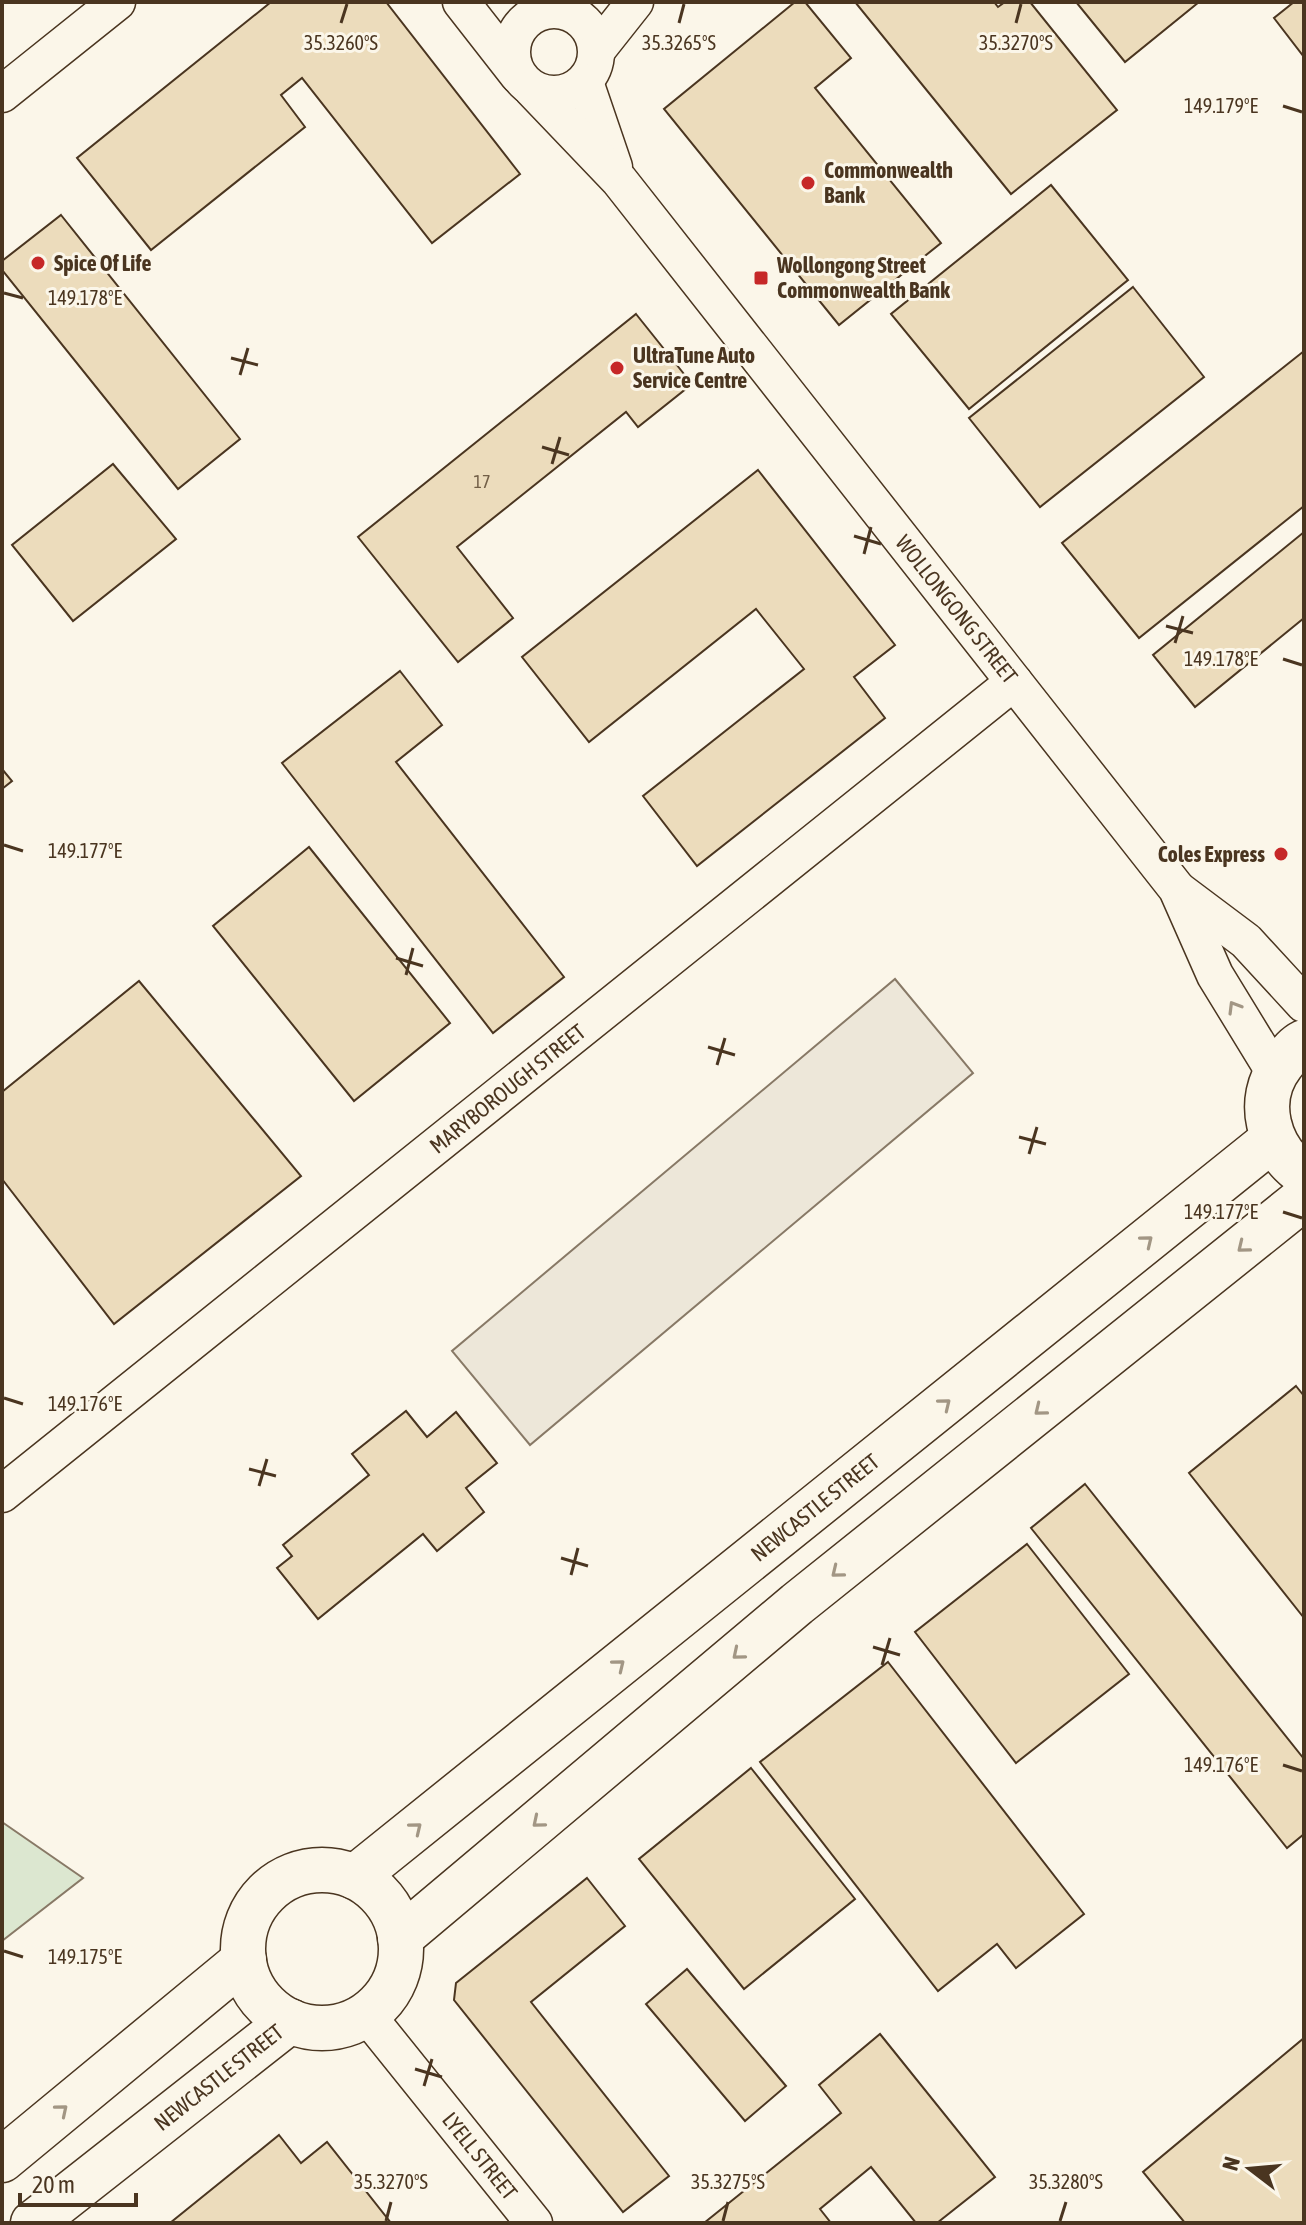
<svg xmlns="http://www.w3.org/2000/svg" width="1306" height="2225" font-family="'Asap Condensed',sans-serif">
<style>
.green{fill:#dce7d0;stroke:#887966;stroke-width:2}
.parking{fill:#ede7d9;stroke:#887966;stroke-width:2}
.building{fill:#ecdcbc;stroke:#4a3520;stroke-width:2}
.lines{fill:none;stroke-linecap:round;stroke-linejoin:round}
.street-casing{stroke:#4a3520;stroke-width:39}
.secondary-casing{stroke:#4a3520;stroke-width:47}
.street{stroke:#fbf6e9;stroke-width:36}
.secondary{stroke:#fbf6e9;stroke-width:44}
.oneway{stroke:#a29684}
.ticks{fill:none;stroke:#4a3520;stroke-width:3}
.poi-dot{fill:#c62828;stroke:#fbf6e9;stroke-width:3}
.labels{text-anchor:middle;stroke-width:6;stroke-linejoin:round;paint-order:stroke}
.number-label{font-size:18px;fill:#725f47}
.poi-label{font-size:22px;font-weight:bold;fill:#4a3520;stroke:#fbf6e9;text-anchor:start}
.street-label{font-size:22px;fill:#4a3520;stroke:#fbf6e9}
.ticks-label{font-size:20px;text-anchor:middle;fill:#4a3520;stroke:#fbf6e9;stroke-width:6;stroke-linejoin:round;paint-order:stroke}
</style>
<rect width="100%" height="100%" fill="#fbf6e9"/>
<!-- green -->
<path class="green" d="M2,1822L83,1878L2,1941Z"/>
<!-- parking -->
<path class="parking" d="M895,979L973,1073L530,1445L452,1351Z"/>
<!-- building -->
<g class="building">
<path d="M271,2H386L520,174L432,243L302,78L281,95L305,127L151,250L77,158Z"/>
<path d="M795,2H805L851,58L815,88L941,243L839,325L664,109Z"/>
<path d="M855,2H994L998,7L1005,2H1030L1117,110L1011,194Z"/>
<path d="M1076,2H1199L1125,62Z"/>
<path d="M1294,2H1304V57L1274,18Z"/>
<path d="M1051,185L1128,280L969,409L891,314Z"/>
<path d="M61,215L240,439L178,489L2,270V261Z"/>
<path d="M1133,287L1204,377L1040,507L969,418Z"/>
<path d="M636,314L692,384L638,427L626,412L457,547L513,618L458,662L358,537Z"/>
<path d="M1304,351V506L1139,638L1062,543Z"/>
<path d="M113,464L176,539L73,621L12,545Z"/>
<path d="M758,470L895,645L854,677L885,718L697,866L643,796L804,669L756,609L589,742L522,657Z"/>
<path d="M1304,532V618L1195,707L1153,655Z"/>
<path d="M400,671L442,725L396,762L564,977L493,1033L282,763Z"/>
<path d="M2,769L12,781L2,789Z"/>
<path d="M309,847L450,1023L354,1101L213,926Z"/>
<path d="M139,981L301,1176L114,1324L2,1179V1092Z"/>
<path d="M1296,1386L1304,1396V1618L1189,1473Z"/>
<path d="M406,1411L427,1437L456,1412L497,1463L466,1488L484,1512L437,1551L423,1534L318,1619L277,1568L292,1556L283,1545L369,1475L352,1454Z"/>
<path d="M1085,1484L1304,1759V1834L1287,1848L1031,1528Z"/>
<path d="M1027,1544L1129,1674L1016,1763L915,1632Z"/>
<path d="M888,1662L1084,1914L1016,1968L997,1944L938,1991L760,1762Z"/>
<path d="M751,1768L855,1899L744,1989L639,1859Z"/>
<path d="M587,1878L625,1926L531,2002L669,2176L623,2212L454,2000L456,1983Z"/>
<path d="M687,1969L786,2086L745,2121L646,2004Z"/>
<path d="M880,2034L995,2177L937,2223H916L871,2167L820,2209L831,2223H704L841,2113L819,2085Z"/>
<path d="M1304,2038V2223H1185L1143,2172Z"/>
<path d="M279,2135L301,2163L327,2142L391,2223H170Z"/>
</g>
<g class="lines">
<defs>
<g id="street">
<path d="M461,2L518,75"/>
<circle cx="554" cy="52" r="42"/>
<path d="M597,50L635,2"/>
<path d="M585,82L614,167"/>
<path id="s1" d="M532,89L619,180L1177,889L1215,975L1275,1073"/>
<path d="M2,94L117,2"/>
<path d="M1178,890L1246,941L1304,1004"/>
<path id="s2" d="M2,1494L1014,682"/>
<path id="s3" d="M366,2014L534,2223"/>
</g>
<g id="secondary">
<path d="M1304,1042C1294,1047 1289,1055 1282,1064C1254,1100 1268,1150 1304,1174"/>
<circle cx="322" cy="1949" r="79"/>
<path id="s4" d="M355,1877L1273,1139"/>
<path d="M400,1938L797,1604L1304,1198"/>
<path d="M2,2160L244,1960"/>
<path id="s5" d="M33,2223L290,2021"/>
</g>
</defs>
<!-- street casing -->
<use href="#street" class="street-casing"/>
<!-- secondary casing -->
<use href="#secondary" class="secondary-casing"/>
<!-- street -->
<use href="#street" class="street"/>
<!-- secondary -->
<use href="#secondary" class="secondary"/>
</g>
<!-- one-way arrows -->
<defs><path id="oneway-chevron" d="M-2-3.5L2.5 0L-2 3.5" fill="none" stroke-width="1.6" stroke-linecap="round" stroke-linejoin="round" transform="scale(2)"/></defs>
<g class="oneway">
<use href="#oneway-chevron" transform="translate(1234 1007) rotate(-121)"/>
<use href="#oneway-chevron" transform="translate(1147 1241) rotate(-39)"/>
<use href="#oneway-chevron" transform="translate(1243 1247) rotate(141)"/>
<use href="#oneway-chevron" transform="translate(945 1404) rotate(-39)"/>
<use href="#oneway-chevron" transform="translate(1040 1410) rotate(141)"/>
<use href="#oneway-chevron" transform="translate(837 1572) rotate(141)"/>
<use href="#oneway-chevron" transform="translate(738 1654) rotate(140)"/>
<use href="#oneway-chevron" transform="translate(619 1665) rotate(-39)"/>
<use href="#oneway-chevron" transform="translate(538 1822) rotate(140)"/>
<use href="#oneway-chevron" transform="translate(416 1828) rotate(-39)"/>
<use href="#oneway-chevron" transform="translate(62 2110) rotate(-40)"/>
</g>
<!-- ticks -->
<path class="ticks" d="M341,23L347,4M679,23L684,4M1016,23L1021,4M1283,106L1302,112M4,293L23,298M231,358L258,365M240,375L248,348M542,447L569,455M552,464L560,437M854,536L881,544M864,554L871,527M1166,626L1193,633M1175,643L1183,616M1283,659L1302,665M4,845L23,851M396,958L423,966M406,975L413,948M708,1047L735,1055M717,1065L725,1038M1019,1137L1046,1144M1029,1154L1037,1127M1283,1212L1302,1218M4,1398L23,1404M249,1469L276,1476M259,1486L267,1459M561,1558L588,1566M571,1575L578,1548M873,1647L900,1655M882,1665L890,1638M1283,1765L1302,1771M4,1951L23,1957M415,2069L442,2077M424,2086L432,2059M386,2221L391,2202M723,2221L728,2202M1060,2221L1066,2202"/>
<!-- markers -->
<g class="poi-dot">
<circle cx="808" cy="183" r="8"/>
<circle cx="38" cy="263" r="8"/>
<rect x="753" y="270" width="16" height="16" rx="4"/>
<circle cx="617" cy="368" r="8"/>
<circle cx="1281" cy="854" r="8"/>
</g>
<g class="labels">
<!-- number labels -->
<g class="number-label">
<text x="482" y="488">17</text>
</g>
<!-- poi labels -->
<g class="poi-label">
<text x="824" y="178">Commonwealth<tspan x="824" dy="25">Bank</tspan></text>
<text x="54" y="271">Spice Of Life</text>
<text x="777" y="273">Wollongong Street<tspan x="777" dy="25">Commonwealth Bank</tspan></text>
<text x="633" y="363">UltraTune Auto<tspan x="633" dy="25">Service Centre</tspan></text>
<text x="1265" y="862" text-anchor="end">Coles Express</text>
</g>
<!-- street labels -->
<g class="street-label">
<text dy="8" stroke="none"><textPath href="#s1" startOffset="672">WOLLONGONG STREET</textPath></text>
<text dy="8" stroke="none"><textPath href="#s2" startOffset="648">MARYBOROUGH STREET</textPath></text>
<text dy="8" stroke="none"><textPath href="#s4" startOffset="590">NEWCASTLE STREET</textPath></text>
<text dy="8" stroke="none"><textPath href="#s5" startOffset="236">NEWCASTLE STREET</textPath></text>
<text dy="8" stroke="none"><textPath href="#s3" startOffset="182">LYELL STREET</textPath></text>
</g>
</g>
<g class="ticks-label">
<text x="341" y="50">35.3260°S</text>
<text x="679" y="50">35.3265°S</text>
<text x="1016" y="50">35.3270°S</text>
<text x="1221" y="113">149.179°E</text>
<text x="85" y="305">149.178°E</text>
<text x="1221" y="666">149.178°E</text>
<text x="85" y="858">149.177°E</text>
<text x="1221" y="1219">149.177°E</text>
<text x="85" y="1411">149.176°E</text>
<text x="1221" y="1772">149.176°E</text>
<text x="85" y="1964">149.175°E</text>
<text x="391" y="2189">35.3270°S</text>
<text x="728" y="2189">35.3275°S</text>
<text x="1066" y="2189">35.3280°S</text>
</g>
<!-- border -->
<rect width="1306" height="2225" fill="none" stroke="#4a3520" stroke-width="8"/>
<!-- north arrow -->
<g transform="translate(1250 2169) rotate(286)" stroke="#fbf6e9" stroke-width="6" paint-order="stroke">
<path d="M0-6L14 30L0 20L-14 30Z" fill="#4a3520"/>
<text y="-12" font-size="22" font-weight="bold" text-anchor="middle" fill="#4a3520">N</text>
</g>
<!-- scale -->
<path d="M20 2193v12h116v-12" fill="none" stroke="#4a3520" stroke-width="4"/>
<text x="32" y="2193" font-size="24" fill="#4a3520" stroke="#fbf6e9" stroke-width="6" paint-order="stroke">20 m</text>
</svg>
